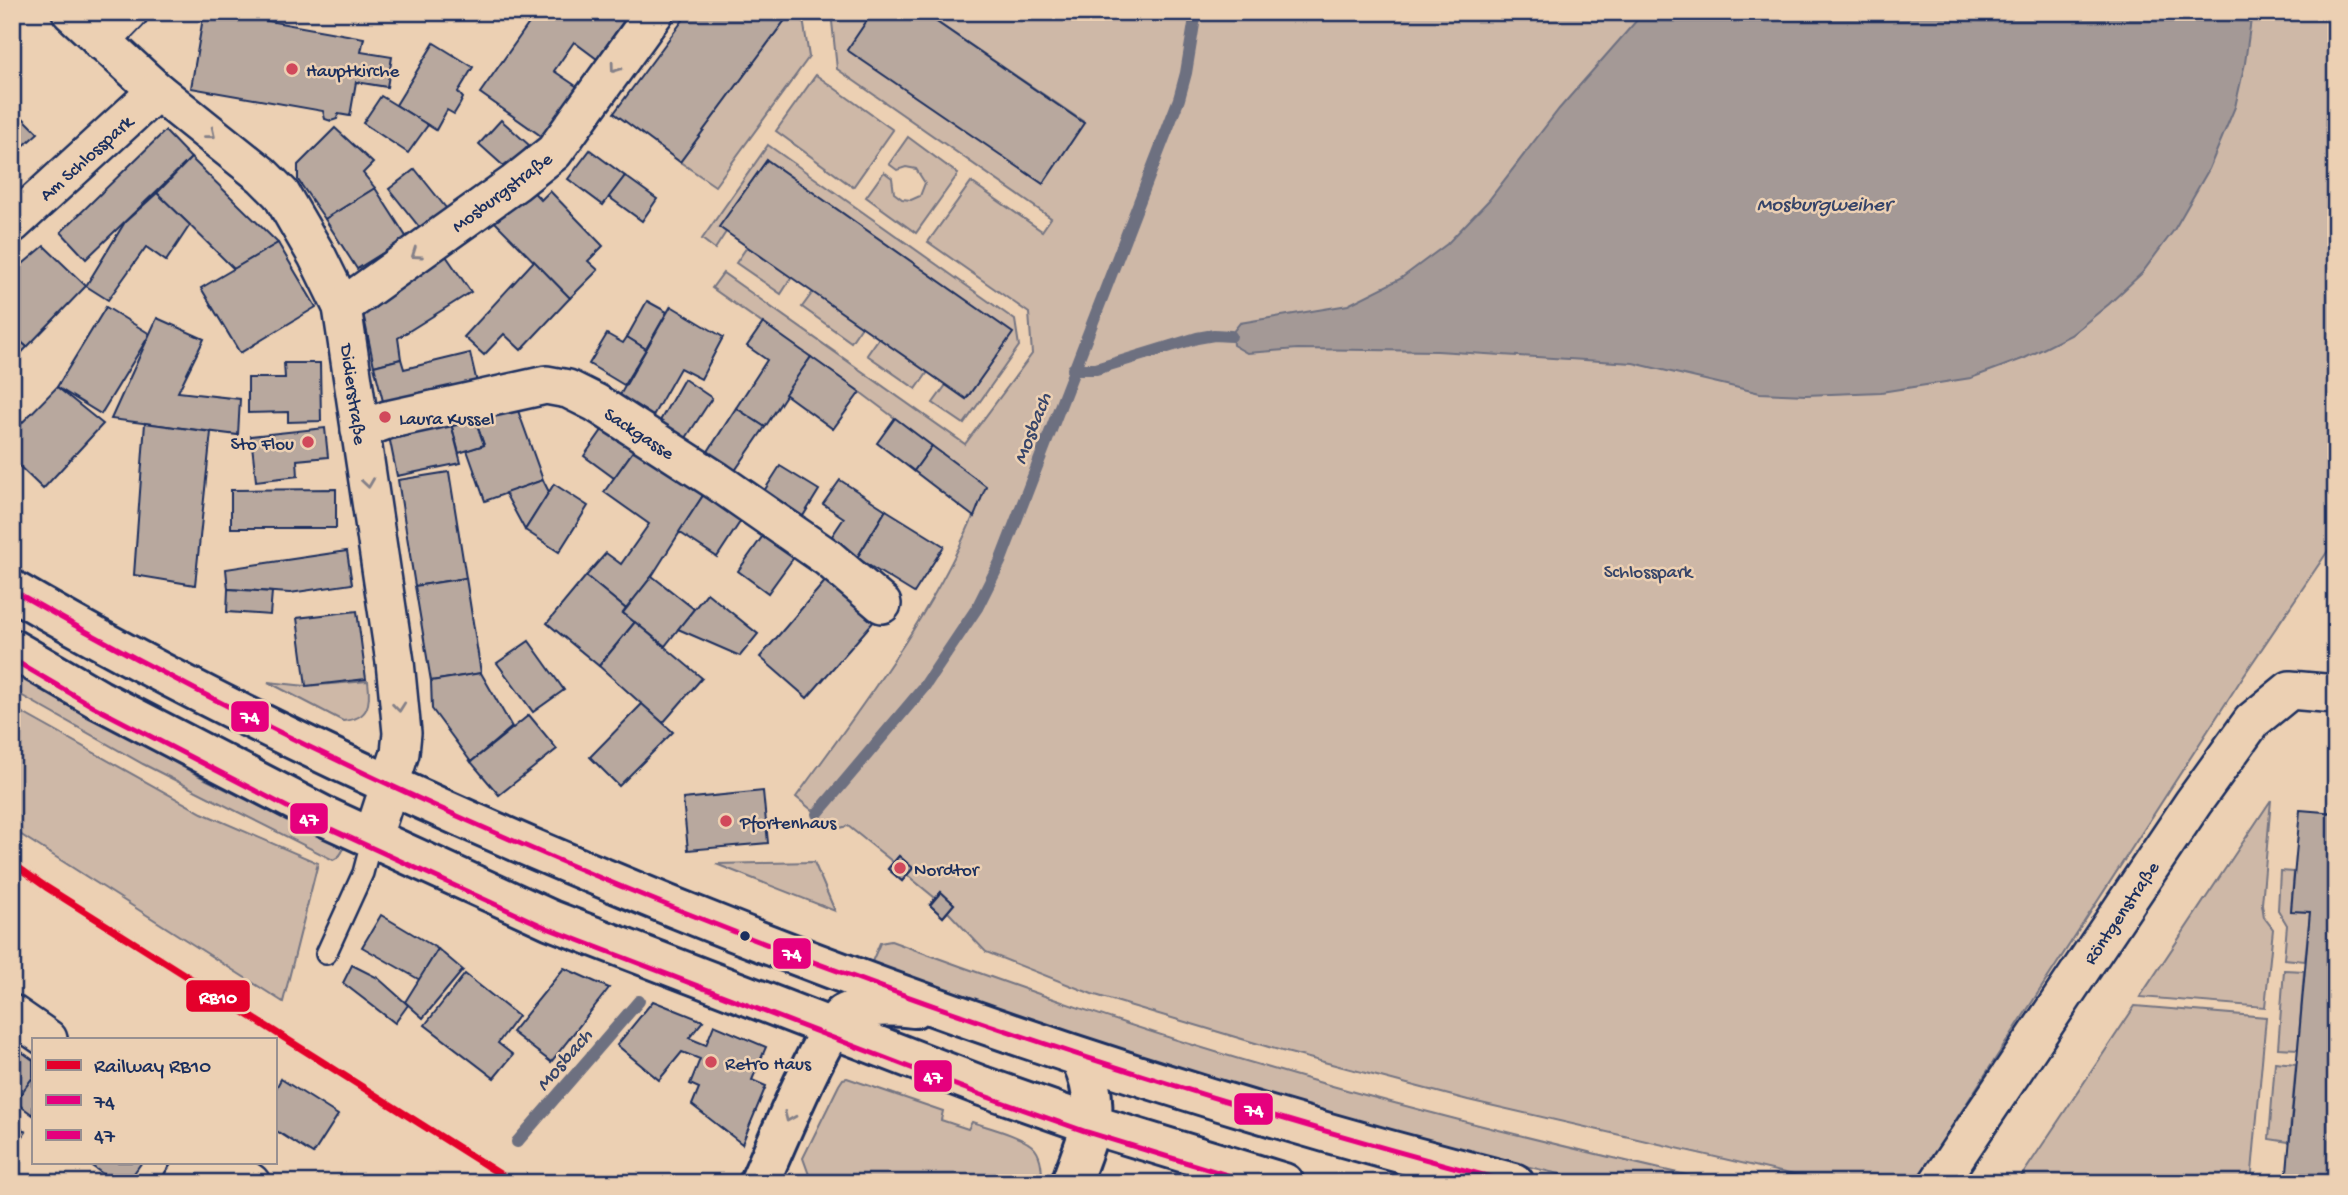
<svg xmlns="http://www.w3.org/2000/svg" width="2348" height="1195" font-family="'Gochi Hand',sans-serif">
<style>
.green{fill:#ceb8a7;stroke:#747482;stroke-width:2}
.water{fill:#a49996;stroke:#6d6f80;stroke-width:2}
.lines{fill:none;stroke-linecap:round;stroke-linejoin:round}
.stream{stroke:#6d6f80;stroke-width:12}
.building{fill:#b8a89e;stroke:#1b2f5e;stroke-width:2}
.lane-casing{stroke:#1b2f5e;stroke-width:24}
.street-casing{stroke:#1b2f5e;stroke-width:42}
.secondary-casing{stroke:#1b2f5e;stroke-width:44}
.lane{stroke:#ecd0b3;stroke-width:19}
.street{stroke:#ecd0b3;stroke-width:37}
.secondary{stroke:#ecd0b3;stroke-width:38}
.bus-1-casing{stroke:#ecd0b3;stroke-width:10}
.bus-2-casing{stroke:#ecd0b3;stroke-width:10}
.bus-1{stroke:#e6007e;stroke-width:5}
.bus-2{stroke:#e5007d;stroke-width:5}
.rail-1-casing{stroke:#ecd0b3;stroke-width:12}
.rail-1{stroke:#e4002b;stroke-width:7}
.oneway{stroke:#848088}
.poi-dot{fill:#d1495b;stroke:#ecd0b3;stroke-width:2.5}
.bus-dot{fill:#1b2f5e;stroke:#ecd0b3;stroke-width:2.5}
.labels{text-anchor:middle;stroke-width:5;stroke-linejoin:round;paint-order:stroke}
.poi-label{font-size:19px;fill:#1b2f5e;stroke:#ecd0b3;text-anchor:start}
.street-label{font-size:19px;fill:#1b2f5e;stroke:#ecd0b3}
.park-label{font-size:19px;fill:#364469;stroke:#ecd0b3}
.water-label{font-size:21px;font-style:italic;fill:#364469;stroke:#ecd0b3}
.line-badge{stroke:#ecd0b3;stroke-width:2.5}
.badge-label{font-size:19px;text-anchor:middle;font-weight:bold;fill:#fff}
</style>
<rect width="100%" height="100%" fill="#ecd0b3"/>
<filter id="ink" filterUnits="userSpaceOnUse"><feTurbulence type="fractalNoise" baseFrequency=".0143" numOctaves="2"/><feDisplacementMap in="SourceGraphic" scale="14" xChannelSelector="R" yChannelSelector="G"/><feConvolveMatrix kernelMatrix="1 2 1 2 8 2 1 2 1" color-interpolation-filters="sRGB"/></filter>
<g filter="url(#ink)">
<!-- green -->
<g class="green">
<path d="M791,12H802L809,57L715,186L680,162Z"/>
<path d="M831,12L872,13L1043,183L1084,122L922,12H2336V539L2244,675L1915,1183H1828L1468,1100L1282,1051L1092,994L986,952L948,912L943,917L930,905L935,898L907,875L902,881L888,869L893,862L848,826L835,829L796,797C867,699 944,600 985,486L860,392L712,288L723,273L965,444L1032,354L1029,313L928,242L971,182L1042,231L1051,218L837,69Z"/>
<path d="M816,75L893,130L853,187L776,131Z"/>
<path d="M908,137L958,174L916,233L866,197L884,172L892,178L894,193L902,199L911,200L920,196L925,183L916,169L906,167L897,170L889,164Z"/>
<path d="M768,145L1015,320L1019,346L964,424L933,403L946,385L966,399L1012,333L767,160L720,227L726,232L715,249L702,239Z"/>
<path d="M747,247L792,277L781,294L736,263Z"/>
<path d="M813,292L862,326L851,342L802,307Z"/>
<path d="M879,338L928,372L916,389L867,355Z"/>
<path d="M12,672L201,777L344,848C341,855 339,857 333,860L143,764L12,690Z"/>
<path d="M368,681C371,704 369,719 343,721L268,682L306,686Z"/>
<path d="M12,707L202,813L318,863L283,1002L12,829Z"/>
<path d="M2271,800L2262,904L2264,917L2273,929L2265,1007L2140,997Z"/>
<path d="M814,862L835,911L716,864Z"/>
<path d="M2280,871L2294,872L2291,910L2310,912L2305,961L2284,959L2287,925L2278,910Z"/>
<path d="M891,941C1014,986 1138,1030 1263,1066C1414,1111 1567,1148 1721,1183H1597L1466,1152L1333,1115L1065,1033L871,964L880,943Z"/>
<path d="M2284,970L2304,971L2298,1049L2278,1048Z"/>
<path d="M2135,1006L2266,1017L2251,1183H2017Z"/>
<path d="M2275,1062L2296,1064L2289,1142L2269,1139Z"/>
<path d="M847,1078L943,1111L941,1120L968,1129L972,1122C987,1127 1026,1137 1035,1149C1042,1158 1042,1172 1042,1183H812L803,1158L839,1085L843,1079Z"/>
</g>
<!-- water -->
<path class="water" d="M1644,12H2252L2245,63L2235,107L2209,169L2174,230L2142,273L2109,304L2071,335L2025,358L1971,378L1881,392L1806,395L1760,393L1633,363L1437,351L1298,349L1247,353L1233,345L1232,333L1240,323L1348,305L1400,279L1447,244L1489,200L1559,109Z"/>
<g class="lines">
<!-- stream -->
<g class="stream">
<path d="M1073,369H1096L1197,338L1214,335L1231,336"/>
<path d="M817,814L924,687L977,608L1000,562L1179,99L1186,73L1196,12"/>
<path d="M517,1142L639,1001"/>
</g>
</g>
<!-- building -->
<g class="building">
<path d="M204,12H218L364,38L361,52L392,57L387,87L356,82L350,116L338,114L337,119L331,121L325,119L323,111L191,88Z"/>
<path d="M537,12H615L625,19L597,59L574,42L554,71L579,88L544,138L480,93Z"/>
<path d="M615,12H630L625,19Z"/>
<path d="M689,12H791L680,162L614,113Z"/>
<path d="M871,12H922L1084,123L1043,184L847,50L872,13Z"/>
<path d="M434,43L473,67L458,92L463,98L460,104L454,114L447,110L436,130L396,105Z"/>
<path d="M381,96L428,125L408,153L363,123Z"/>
<path d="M12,107L38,133L12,156Z"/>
<path d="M501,120L529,145L508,170L479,144Z"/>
<path d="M335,128L373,163L363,173L375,188L325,219L298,180V165Z"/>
<path d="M165,131L191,158L86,259L61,232Z"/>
<path d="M590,150L625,176L603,205L568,179Z"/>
<path d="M191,158L278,243L234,269L157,193Z"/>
<path d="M767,160L1013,333L966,399L719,227Z"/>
<path d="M415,169L450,213L424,233L389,189Z"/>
<path d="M625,176L657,199L642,221L609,197Z"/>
<path d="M525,183L541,200L550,191L603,246L588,261L598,270L570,298L490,217Z"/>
<path d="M375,188L407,238L357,269L325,219Z"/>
<path d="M157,193L190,225L166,261L146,247L108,300L86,286L125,222Z"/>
<path d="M278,243L316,307L240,353L201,288Z"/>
<path d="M44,246L86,286L27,347L12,334V273Z"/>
<path d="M444,253L471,292L398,338L401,359L374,366L362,308Z"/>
<path d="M534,261L570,298L521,350L504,334L484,355L464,337Z"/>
<path d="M647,301L667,312L646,349L627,337Z"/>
<path d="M671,306L723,337L701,379L680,368L650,421L616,402Z"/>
<path d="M106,307L150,334L101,414L57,387Z"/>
<path d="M157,318L204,339L178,392L240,399L238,435L111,419Z"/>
<path d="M763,323L811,357L765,427L736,408L767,360L747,346Z"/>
<path d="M12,334L27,347L12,363Z"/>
<path d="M607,334L623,343L627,337L646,349L624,385L589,364Z"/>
<path d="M470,353L478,387L385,409L374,366L401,359L404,369Z"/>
<path d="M811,357L860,392L833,429L785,394Z"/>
<path d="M284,363H320L321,421L288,422V412L248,413V378H285Z"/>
<path d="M684,379L712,398L684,441L657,426Z"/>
<path d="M57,387L103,424L43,489L12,459V433Z"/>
<path d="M512,394L543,480L485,501L467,450L484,445L471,408Z"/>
<path d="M471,408L484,445L459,453L449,416Z"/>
<path d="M736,408L765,427L734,472L707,453Z"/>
<path d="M449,416L461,463L397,476L388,431Z"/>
<path d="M895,418L932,446L914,471L877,443Z"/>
<path d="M145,423L211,432L195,585L134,575Z"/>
<path d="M605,426L636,447L614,478L584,456Z"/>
<path d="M325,428L328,457L297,460L298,476L256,481L251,436Z"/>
<path d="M932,446L986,486L974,517L914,471Z"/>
<path d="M636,447L704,494L652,576L626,609L586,576L606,553L621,564L649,524L604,492Z"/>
<path d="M780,466L819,490L803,516L764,491Z"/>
<path d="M449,472L466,578L415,586L398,480Z"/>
<path d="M543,480L549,492L525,530L505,493Z"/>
<path d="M840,480L886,510L857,558L828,542L844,518L823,504Z"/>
<path d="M554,484L588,506L559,552L525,530Z"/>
<path d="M336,489V528H231V490Z"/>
<path d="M704,494L742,519L717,557L679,532Z"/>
<path d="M886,510L944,546L914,593L857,558Z"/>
<path d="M767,530L797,553L768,593L738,571Z"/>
<path d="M347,551L352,584L290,593L228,589L226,569Z"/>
<path d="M586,576L626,609L623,613L635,622L599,666L547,623Z"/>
<path d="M652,576L694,609L665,646L623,613Z"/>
<path d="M466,578L481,673L431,681L415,586Z"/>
<path d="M827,579L875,620L807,698L760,657Z"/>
<path d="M228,589L272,592L270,615L227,612Z"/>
<path d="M707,593L758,634L740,656L678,629Z"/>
<path d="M357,611L366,679L306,686L297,618Z"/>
<path d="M635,622L702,678L663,723L599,666Z"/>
<path d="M529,641L564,690L533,712L497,663Z"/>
<path d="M481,673L512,727L471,762L432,709L431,681Z"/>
<path d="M642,704L673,732L619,786L590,757Z"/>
<path d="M529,715L557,749L499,795L471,762Z"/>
<path d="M763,791L768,843L688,850L683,799Z"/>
<path d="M2300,810L2336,813V1183H2286L2310,912L2291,911Z"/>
<path d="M899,856L913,868L902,881L888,869Z"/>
<path d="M899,856L913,868L902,881L888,869Z"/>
<path d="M941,892L954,904L943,917L930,905Z"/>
<path d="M941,892L954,904L943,917L930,905Z"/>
<path d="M381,915L438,949L420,980L362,947Z"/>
<path d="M438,949L463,970L423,1018L405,1002Z"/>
<path d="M352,965L378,978L408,1005L395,1023L343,983Z"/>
<path d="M564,968L609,988L551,1062L512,1032Z"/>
<path d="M465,974L518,1016L498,1043L513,1055L494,1078L425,1025Z"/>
<path d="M653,1001L703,1021L689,1038L706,1045L714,1025L766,1047L752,1080L766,1086L742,1144L692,1105L699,1088L690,1084L700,1059L682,1052L659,1080L617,1045Z"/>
<path d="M12,1045L33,1060V1077L12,1107Z"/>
<path d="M33,1077V1115L15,1102Z"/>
<path d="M281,1079L338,1115L313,1154L275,1130V1090Z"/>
<path d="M12,1122L26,1132L12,1151Z"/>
<path d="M86,1162H142L127,1183H116Z"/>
</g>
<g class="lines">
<defs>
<path id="lane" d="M326,954L363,873L372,839"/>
<g id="street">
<path d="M71,12L157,91L262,175L281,194L317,256L342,307L395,662L402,733L400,753L372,839"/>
<path d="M101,41L129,12"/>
<path d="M12,224L157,91"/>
<path d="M342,307L515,183L554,152L655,12"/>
<path d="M360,430L387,420L528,389L546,385L568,389L596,403L717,481L828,558L882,604"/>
<path d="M12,1014L48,1039"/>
<path d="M221,1162L251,1183"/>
<path d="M182,1183L196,1162"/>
<path d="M1938,1183L2193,803L2252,721L2290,690L2336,694"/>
</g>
<g id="secondary">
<path d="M12,590C190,694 378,783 567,863C875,994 1190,1101 1514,1183"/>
<path d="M12,649L98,699L324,816L551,920L982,1086L1090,1124L1284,1183"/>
<path d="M759,1183C771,1156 826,1023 844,1014C860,1005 896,1006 914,1008"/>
<path d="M1071,1183C1088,1133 1104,1111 1081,1059"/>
</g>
</defs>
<!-- lane casing -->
<use href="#lane" class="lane-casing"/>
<!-- street casing -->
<use href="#street" class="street-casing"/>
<!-- secondary casing -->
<use href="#secondary" class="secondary-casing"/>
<!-- lane -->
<use href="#lane" class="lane"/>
<!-- street -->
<use href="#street" class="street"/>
<!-- secondary -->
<use href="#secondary" class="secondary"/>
<defs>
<path id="bus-1" d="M12,590C481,858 992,1045 1513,1183"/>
<path id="bus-2" d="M12,659L94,707L320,824L547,928L979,1094L1087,1132L1253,1183"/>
</defs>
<!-- bus-1 casing -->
<use href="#bus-1" class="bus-1-casing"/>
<!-- bus-2 casing -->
<use href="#bus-2" class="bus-2-casing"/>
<!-- bus-1 -->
<use href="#bus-1" class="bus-1"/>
<!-- bus-2 -->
<use href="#bus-2" class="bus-2"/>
<defs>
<path id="rail-1" d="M12,863L46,887L514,1183"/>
</defs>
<!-- rail-1 casing -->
<use href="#rail-1" class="rail-1-casing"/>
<!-- rail-1 -->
<use href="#rail-1" class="rail-1"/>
</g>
<!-- one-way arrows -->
<defs><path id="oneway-chevron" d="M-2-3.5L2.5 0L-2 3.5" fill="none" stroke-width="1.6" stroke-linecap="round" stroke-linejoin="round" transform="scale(1.75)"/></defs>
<g class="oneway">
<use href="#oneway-chevron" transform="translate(615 68) rotate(126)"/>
<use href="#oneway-chevron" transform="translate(211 134) rotate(39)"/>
<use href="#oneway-chevron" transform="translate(416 254) rotate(145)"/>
<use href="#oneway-chevron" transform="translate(368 483) rotate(82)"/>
<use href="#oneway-chevron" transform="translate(399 707) rotate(84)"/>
<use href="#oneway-chevron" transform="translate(789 1117) rotate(114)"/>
</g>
</g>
<!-- markers -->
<g class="poi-dot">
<circle cx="292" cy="69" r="7"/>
<circle cx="385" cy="417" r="7"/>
<circle cx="308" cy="442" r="7"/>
<circle cx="726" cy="821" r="7"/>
<circle cx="900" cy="868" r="7"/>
<circle cx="711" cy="1062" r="7"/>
</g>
<circle class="bus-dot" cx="745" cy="936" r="6"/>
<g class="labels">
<!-- poi labels -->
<g class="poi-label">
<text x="306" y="76">Hauptkirche</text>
<text x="399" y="424">Laura Kussel</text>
<text x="294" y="449" text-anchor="end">Sto Flou</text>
<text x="740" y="828">Pfortenhaus</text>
<text x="914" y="875">Nordtor</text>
<text x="725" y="1069">Retro Haus</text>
</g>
<!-- street labels -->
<g class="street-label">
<text transform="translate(85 157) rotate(-42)" y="7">Am Schlosspark</text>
<text transform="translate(501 191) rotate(-37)" y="7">Mosburgstraße</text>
<text transform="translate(355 394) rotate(82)" y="7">Didierstraße</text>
<text transform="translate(640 432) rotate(33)" y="7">Sackgasse</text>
<text transform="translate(2120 912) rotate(-56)" y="7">Röntgenstraße</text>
</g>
<!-- park labels -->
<g class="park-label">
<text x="1648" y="577">Schlosspark</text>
</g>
<!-- water labels -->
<g class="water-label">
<text x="1824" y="210">Mosburgweiher</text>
<text transform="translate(1031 428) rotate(-69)" y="7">Mosbach</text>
<text transform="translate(563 1059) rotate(-49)" y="7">Mosbach</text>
</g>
</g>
<g class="line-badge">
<rect x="230" y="700" width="40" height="33" rx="7" fill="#e6007e"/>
<rect x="289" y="802" width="40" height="33" rx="7" fill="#e5007d"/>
<rect x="772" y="937" width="40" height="33" rx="7" fill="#e6007e"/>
<rect x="185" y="979" width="66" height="34" rx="7" fill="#e4002b"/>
<rect x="913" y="1059" width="40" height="34" rx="7" fill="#e5007d"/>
<rect x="1233" y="1092" width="41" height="34" rx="7" fill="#e6007e"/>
</g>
<g class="badge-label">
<text x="250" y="723">74</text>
<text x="309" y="825">47</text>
<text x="792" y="960">74</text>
<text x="218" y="1003">RB10</text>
<text x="933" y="1083">47</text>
<text x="1254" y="1116">74</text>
</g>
<!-- margin -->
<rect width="2348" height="1195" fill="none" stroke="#ecd0b3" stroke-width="42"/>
<rect x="21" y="21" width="2306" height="1153" fill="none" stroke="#1b2f5e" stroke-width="2.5" filter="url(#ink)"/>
<!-- legend -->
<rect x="32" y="1038" width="245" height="126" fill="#ecd0b3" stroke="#989091" stroke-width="2"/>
<rect x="46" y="1060" width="35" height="10" fill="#e4002b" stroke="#989091" stroke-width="2"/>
<text x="94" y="1072" font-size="21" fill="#1b2f5e">Railway RB10</text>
<rect x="46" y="1095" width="35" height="10" fill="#e6007e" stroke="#989091" stroke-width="2"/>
<text x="94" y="1108" font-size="21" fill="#1b2f5e">74</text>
<rect x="46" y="1130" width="35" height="10" fill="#e5007d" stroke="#989091" stroke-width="2"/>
<text x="94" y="1142" font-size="21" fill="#1b2f5e">47</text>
</svg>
